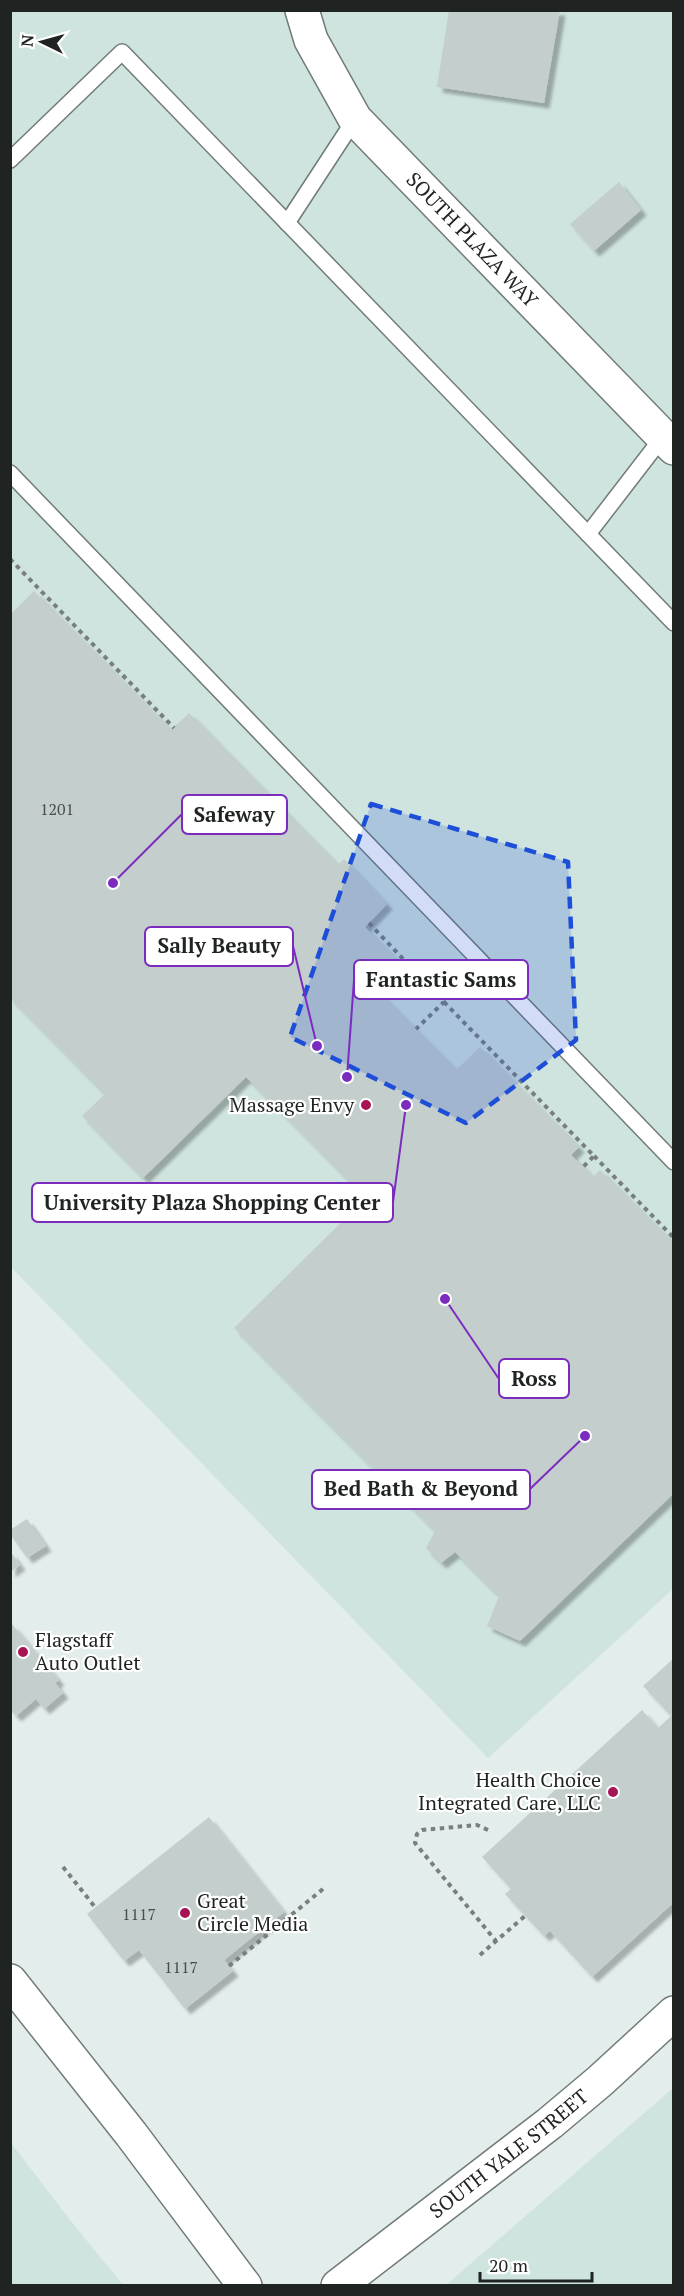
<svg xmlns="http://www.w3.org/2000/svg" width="684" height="2296" font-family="'PT Serif',serif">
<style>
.built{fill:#cfe3df}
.building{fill:#c4cfcd;filter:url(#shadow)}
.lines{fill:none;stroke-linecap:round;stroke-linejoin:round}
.lane-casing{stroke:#717b79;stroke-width:18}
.secondary-casing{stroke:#717b79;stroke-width:36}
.primary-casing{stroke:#717b79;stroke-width:36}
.path{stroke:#787f7d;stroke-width:4;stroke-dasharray:4.5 4.5;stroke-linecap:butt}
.lane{stroke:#fff;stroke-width:15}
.secondary{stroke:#fff;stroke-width:33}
.primary{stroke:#fff;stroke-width:33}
.marked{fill:#1d4ed8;fill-opacity:0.2;stroke:#1d4ed8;stroke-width:4.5;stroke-dasharray:12 8;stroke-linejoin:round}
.poi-dot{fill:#a61553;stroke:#fff;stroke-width:2}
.labels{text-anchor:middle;stroke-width:4.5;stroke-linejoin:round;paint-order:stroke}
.number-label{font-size:16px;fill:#484e4d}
.street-label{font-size:20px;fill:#1f2322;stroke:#fff}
.poi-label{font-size:20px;fill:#1f2322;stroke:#fff;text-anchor:end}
.leader{fill:none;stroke:#7b2cbf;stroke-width:2}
.callout-dot{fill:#7b2cbf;stroke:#fff;stroke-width:2}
.callout{fill:#fff;stroke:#7b2cbf;stroke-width:2}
.callout-label{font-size:21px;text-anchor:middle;font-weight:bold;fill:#1f2322}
</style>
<defs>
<filter id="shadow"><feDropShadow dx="5.5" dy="5.5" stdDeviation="1.5" flood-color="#0004"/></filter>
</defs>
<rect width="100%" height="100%" fill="#e3eeec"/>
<!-- built -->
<g class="built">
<path d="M11,11H673V1589L488,1758L11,1267Z"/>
<path d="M673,2088V2285H446Z"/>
<path d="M11,2143L70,2220L123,2285H11Z"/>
</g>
<!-- building -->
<g class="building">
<path d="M449,10H560L544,103L437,87Z"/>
<path d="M619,182L641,210L594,251L570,224Z"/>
<path d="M34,591L171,730L189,713L338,865L344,859L387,904L365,927L400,963L375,988L456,1070L480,1047L579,1147L571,1155L593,1177L600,1170L674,1244V1493L520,1641L487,1626L499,1596L455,1552L441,1563L426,1548L435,1531L234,1328L366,1198L246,1077L143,1178L82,1116L105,1094L10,998V615Z"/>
<path d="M27,1519L46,1546L27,1558L10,1534V1530Z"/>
<path d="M10,1551L20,1565L10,1572Z"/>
<path d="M12,1624L59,1680L55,1683L63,1693L44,1709L36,1699L16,1716L10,1710Z"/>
<path d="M674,1658V1902L592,1977L550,1931L544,1936L505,1894L511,1889L482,1857L642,1710L658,1728L671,1716L643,1686Z"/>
<path d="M209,1817L284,1912L224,1960L233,1971L185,2009L139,1950L124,1961L87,1914Z"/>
</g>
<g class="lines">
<defs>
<g id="lane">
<path d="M10,160L122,52L674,623"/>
<path d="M287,223L355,119"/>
<path d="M10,473L674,1162"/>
<path d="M588,534L665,434"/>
</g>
<g id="secondary">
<path id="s1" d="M302,10L311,40L355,119L674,448"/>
<path id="s2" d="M338,2286L550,2123L600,2081L674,2013"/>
</g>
<path id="primary" d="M10,1981L131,2134L245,2286"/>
</defs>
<!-- lane casing -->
<use href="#lane" class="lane-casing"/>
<!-- secondary casing -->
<use href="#secondary" class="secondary-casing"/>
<!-- primary casing -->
<use href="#primary" class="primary-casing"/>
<!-- path -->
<g class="path">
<path d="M10,559L174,728"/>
<path d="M369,923L444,1002L416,1029"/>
<path d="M444,1002L594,1156L583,1167"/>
<path d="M594,1156L674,1238"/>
<path d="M488,1830L477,1825L422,1830L417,1834L415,1843L496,1941L525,1916"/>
<path d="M63,1867L95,1907"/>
<path d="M480,1955L496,1941"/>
<path d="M229,1966L323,1889"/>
</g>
<!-- lane -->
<use href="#lane" class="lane"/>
<!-- secondary -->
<use href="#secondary" class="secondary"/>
<!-- primary -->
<use href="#primary" class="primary"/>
</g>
<!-- marked area -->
<path class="marked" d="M371,804L568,862L576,1040L466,1123L290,1037Z"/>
<!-- markers -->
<g class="poi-dot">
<circle cx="366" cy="1105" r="6"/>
<circle cx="23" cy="1652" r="6"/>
<circle cx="613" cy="1792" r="6"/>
<circle cx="185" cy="1913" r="6"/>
</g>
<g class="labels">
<!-- number labels -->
<g class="number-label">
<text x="57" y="815">1201</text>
<text x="139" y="1920">1117</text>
<text x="181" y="1973">1117</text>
</g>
<!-- street labels -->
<g class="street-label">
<text dy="7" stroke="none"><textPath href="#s1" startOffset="290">SOUTH PLAZA WAY</textPath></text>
<text dy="7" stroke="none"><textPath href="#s2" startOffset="216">SOUTH YALE STREET</textPath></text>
</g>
<!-- poi labels -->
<g class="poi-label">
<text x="354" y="1112">Massage Envy</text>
<text x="35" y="1647" text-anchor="start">Flagstaff<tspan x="35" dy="23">Auto Outlet</tspan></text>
<text x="601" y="1787">Health Choice<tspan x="601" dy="23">Integrated Care, LLC</tspan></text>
<text x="197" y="1908" text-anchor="start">Great<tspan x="197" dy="23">Circle Media</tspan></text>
</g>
</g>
<!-- callouts -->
<path class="leader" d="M113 883L182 814M317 1046L293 946M347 1077L354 980M406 1105L393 1202M445 1299L499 1379M585 1436L530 1489"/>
<g class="callout-dot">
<circle cx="113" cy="883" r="6"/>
<circle cx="317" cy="1046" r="6"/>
<circle cx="347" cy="1077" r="6"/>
<circle cx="406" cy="1105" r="6"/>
<circle cx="445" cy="1299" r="6"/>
<circle cx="585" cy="1436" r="6"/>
</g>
<g class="callout">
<rect x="182" y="795" width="105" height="39" rx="6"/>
<rect x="145" y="927" width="148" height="39" rx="6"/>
<rect x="354" y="960" width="174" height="39" rx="6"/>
<rect x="32" y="1183" width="361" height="39" rx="6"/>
<rect x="499" y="1359" width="70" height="39" rx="6"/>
<rect x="312" y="1470" width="218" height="39" rx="6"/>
</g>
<g class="callout-label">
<text x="234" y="822">Safeway</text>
<text x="219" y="953">Sally Beauty</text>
<text x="441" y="987">Fantastic Sams</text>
<text x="212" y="1210">University Plaza Shopping Center</text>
<text x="534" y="1386">Ross</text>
<text x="421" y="1496">Bed Bath &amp; Beyond</text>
</g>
<!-- border -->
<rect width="684" height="2296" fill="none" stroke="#1f2322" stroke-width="24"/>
<!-- north arrow -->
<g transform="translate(42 42) rotate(275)" stroke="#ffffff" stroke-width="4.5" paint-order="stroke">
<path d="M0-4.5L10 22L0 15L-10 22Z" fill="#1f2322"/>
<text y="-9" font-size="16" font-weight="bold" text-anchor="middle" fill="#1f2322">N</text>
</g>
<!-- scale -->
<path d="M480 2272v9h112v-9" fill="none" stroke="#1f2322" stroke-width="3"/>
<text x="489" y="2272" font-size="18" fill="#1f2322" stroke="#ffffff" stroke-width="4.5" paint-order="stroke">20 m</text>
</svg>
